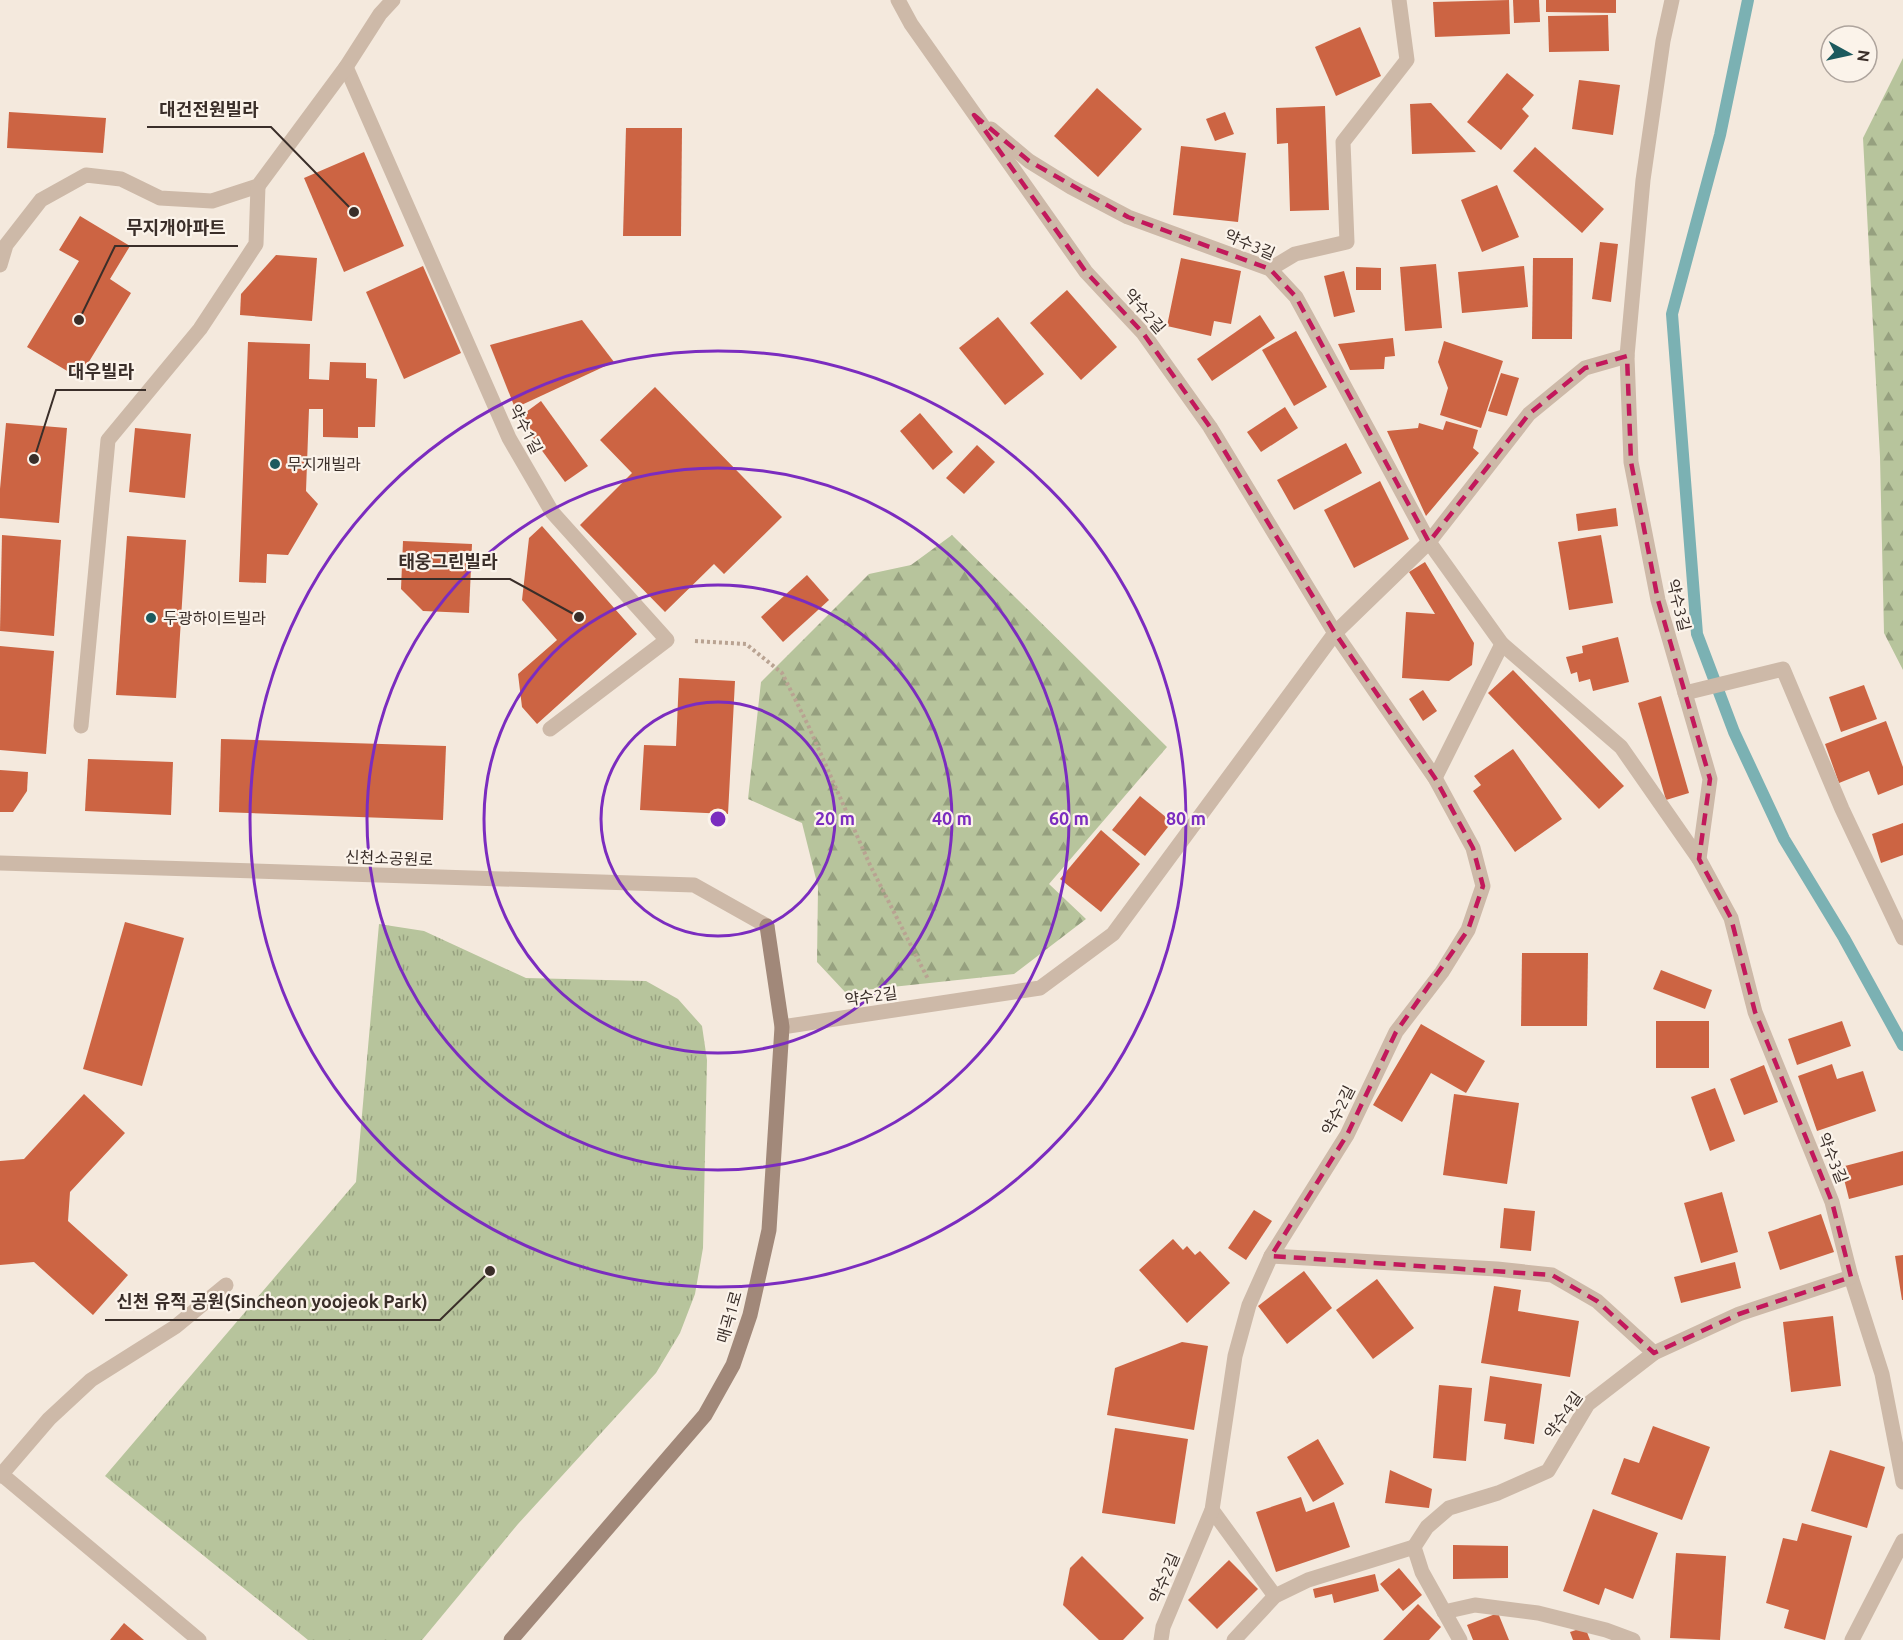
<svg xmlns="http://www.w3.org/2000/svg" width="1903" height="1640" font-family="Ubuntu,'Noto Sans KR',sans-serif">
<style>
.forest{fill:url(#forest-firs)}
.park{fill:url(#park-tufts)}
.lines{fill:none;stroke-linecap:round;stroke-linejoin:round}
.stream{stroke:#7bb1b3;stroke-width:12}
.building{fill:#cc6443}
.path{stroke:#b9a392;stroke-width:4;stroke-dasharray:3 3;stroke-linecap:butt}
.lane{stroke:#cdb9a8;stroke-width:15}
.street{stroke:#cdb9a8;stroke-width:15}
.secondary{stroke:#a18879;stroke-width:15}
.marked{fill:none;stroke:#c2185b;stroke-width:4.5;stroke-dasharray:12 8;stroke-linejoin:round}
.ring{fill:none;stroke:#7b2cbf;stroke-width:3}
.poi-dot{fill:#1c5a5e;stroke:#fbf3ea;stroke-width:2}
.labels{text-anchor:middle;stroke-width:4.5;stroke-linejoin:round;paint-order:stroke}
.street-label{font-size:16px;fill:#3a2e29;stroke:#fbf3ea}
.poi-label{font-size:16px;fill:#3a2e29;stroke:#fbf3ea;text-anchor:start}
.centre{fill:#7b2cbf;stroke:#fbf3ea;stroke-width:3}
.ring-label{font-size:18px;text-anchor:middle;font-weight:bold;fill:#7b2cbf;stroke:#fbf3ea;stroke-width:4.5;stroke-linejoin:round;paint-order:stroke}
.leader{fill:none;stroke:#3a2e29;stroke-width:2}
.callout-dot{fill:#3a2e29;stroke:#fbf3ea;stroke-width:2}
.callout-label{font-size:18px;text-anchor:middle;font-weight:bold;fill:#3a2e29;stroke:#fbf3ea;stroke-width:4.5;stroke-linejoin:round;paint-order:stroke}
</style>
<defs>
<pattern id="forest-firs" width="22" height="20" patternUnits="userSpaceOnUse" patternTransform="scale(1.5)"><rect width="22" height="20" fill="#b7c49c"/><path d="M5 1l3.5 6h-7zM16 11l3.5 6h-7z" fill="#96a07f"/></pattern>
<pattern id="park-tufts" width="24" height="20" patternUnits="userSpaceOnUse" patternTransform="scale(1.5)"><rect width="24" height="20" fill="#b7c49c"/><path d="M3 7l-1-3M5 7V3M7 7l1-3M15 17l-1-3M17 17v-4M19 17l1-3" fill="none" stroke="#96a07f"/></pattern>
</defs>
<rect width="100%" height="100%" fill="#f4e9dd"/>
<!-- forest -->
<g class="forest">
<path d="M1903,58V670L1884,633L1880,457L1863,138Z"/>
<path d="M952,535L1167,747L1049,884L1086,919L1014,974L845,992L817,962L818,887L802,823L748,799L761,682L869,574L911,565Z"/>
</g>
<!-- park -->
<path class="park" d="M379,924L424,931L526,978L646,981L678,999L702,1026L707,1060L703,1248L695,1294L680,1333L656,1373L518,1524L422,1640H308L105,1476L356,1182Z"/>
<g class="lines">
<!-- stream -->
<path class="stream" d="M1748,0L1720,135L1672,314L1697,634L1734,732L1784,839L1844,938L1903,1045"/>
</g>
<!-- building -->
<g class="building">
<path d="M1509,0L1510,34L1435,37L1433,2Z"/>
<path d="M1513,0H1539L1540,22L1514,23Z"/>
<path d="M1546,0H1616V13L1546,12Z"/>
<path d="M1608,15L1609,51L1549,52L1548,16Z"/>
<path d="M1360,27L1381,76L1336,96L1315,47Z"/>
<path d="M1507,73L1534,95L1522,109L1529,116L1501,150L1467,122Z"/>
<path d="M1579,80L1620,85L1613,135L1572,129Z"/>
<path d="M1097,88L1142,129L1098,177L1054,136Z"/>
<path d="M1431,103L1476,152L1412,154L1410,104Z"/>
<path d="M1325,106L1329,210L1290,211L1288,143L1277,144L1276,108Z"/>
<path d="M9,112L106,118L103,153L7,148Z"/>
<path d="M1225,112L1234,134L1215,141L1206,119Z"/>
<path d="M626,128H682L681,236H623Z"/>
<path d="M1181,146L1246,153L1238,222L1173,215Z"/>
<path d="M1535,147L1604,209L1582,233L1513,171Z"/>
<path d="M364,152L404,246L344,272L304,178Z"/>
<path d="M1497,185L1519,237L1482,252L1461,200Z"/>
<path d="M80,216L130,246L110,279L131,293L79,378L27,347L79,261L59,250Z"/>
<path d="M1600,242L1618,244L1611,302L1592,299Z"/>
<path d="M276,255L317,258L312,321L240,315L241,294Z"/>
<path d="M1181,258L1241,271L1231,324L1214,321L1211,336L1167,326Z"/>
<path d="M1533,258H1573L1572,339H1532Z"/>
<path d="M1436,264L1442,328L1405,331L1400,267Z"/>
<path d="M423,266L461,353L404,379L366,292Z"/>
<path d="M1524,266L1528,307L1462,313L1458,272Z"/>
<path d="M1356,267L1381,268V290H1356Z"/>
<path d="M1344,271L1355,312L1334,317L1324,276Z"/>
<path d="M1067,290L1117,347L1081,380L1030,323Z"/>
<path d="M1260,315L1275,338L1212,381L1197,359Z"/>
<path d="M998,317L1044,374L1005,405L959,348Z"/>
<path d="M582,320L614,362L515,408L490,345Z"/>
<path d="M1296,331L1327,387L1294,406L1262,350Z"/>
<path d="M1393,338L1395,356L1385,357L1384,369L1350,370L1338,344Z"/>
<path d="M1444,341L1503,361L1481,428L1440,415L1448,388L1438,362Z"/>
<path d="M248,342L310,344L309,379L329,380L330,362L366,363V378L377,379L375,427H358V438L323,437V409H309L306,491L318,504L288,555L267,554L266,583L239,582Z"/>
<path d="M1501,373L1519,378L1507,416L1488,411Z"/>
<path d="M655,387L782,517L724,574L714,564L665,612L580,525L632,473L600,440Z"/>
<path d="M541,401L588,466L565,482L518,418Z"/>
<path d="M1285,407L1298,428L1261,452L1247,432Z"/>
<path d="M920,413L953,452L933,470L900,431Z"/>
<path d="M1446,421L1478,430L1473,448L1479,453L1426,516L1387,431L1418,428L1419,423L1443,430Z"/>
<path d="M6,423L67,428L59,523L0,518V489Z"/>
<path d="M135,428L191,434L185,498L129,492Z"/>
<path d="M1346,443L1362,473L1294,510L1277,480Z"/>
<path d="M977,445L995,462L964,494L946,478Z"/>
<path d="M1380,481L1409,539L1354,568L1324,510Z"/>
<path d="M1616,508L1618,526L1578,531L1576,514Z"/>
<path d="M542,526L637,634L537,724L522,707L518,674L557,640L522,600L529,538Z"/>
<path d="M2,535L61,540L54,636L0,631Z"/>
<path d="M1601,535L1613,603L1569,610L1558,542Z"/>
<path d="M127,536L186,540L176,698L116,695Z"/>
<path d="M403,541L472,544L469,613L423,611L401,589Z"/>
<path d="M1425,562L1474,643L1472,665L1449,681L1402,678L1406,612L1435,614L1409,572Z"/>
<path d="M807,575L829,600L783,642L761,617Z"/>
<path d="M1618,637L1629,682L1593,691L1590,679L1579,682L1577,672L1571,674L1566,657L1583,653L1582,646Z"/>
<path d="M0,646L54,651L46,754L0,750Z"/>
<path d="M1513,670L1624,786L1599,809L1488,693Z"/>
<path d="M679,678L735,681L728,814L640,810L644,745L676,746Z"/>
<path d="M1864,685L1877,719L1841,732L1829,697Z"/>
<path d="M1423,690L1437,711L1423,721L1409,699Z"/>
<path d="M1661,696L1689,793L1666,800L1638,703Z"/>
<path d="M1886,721L1903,767V785L1878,795L1869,771L1839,783L1825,744Z"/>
<path d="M221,739L446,746L443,820L219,812Z"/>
<path d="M1513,749L1562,819L1515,852L1473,791L1481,785L1474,776Z"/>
<path d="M88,759L173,762L171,815L85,811Z"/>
<path d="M0,770L28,772L27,791L13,812H0Z"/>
<path d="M1140,796L1172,822L1145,856L1112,830Z"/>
<path d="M1903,823V855L1881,863L1872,834Z"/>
<path d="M1101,830L1140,864L1101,912L1060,879Z"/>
<path d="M125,922L184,938L142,1086L83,1069Z"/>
<path d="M1522,953H1588L1587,1026H1521Z"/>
<path d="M1661,970L1712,990L1705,1009L1653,989Z"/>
<rect x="1656" y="1021" width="53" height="47"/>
<path d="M1842,1021L1851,1046L1797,1065L1788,1039Z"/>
<path d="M1421,1024L1485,1061L1466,1093L1431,1073L1402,1122L1373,1105Z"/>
<path d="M1832,1064L1837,1079L1863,1071L1876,1111L1817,1131L1798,1076Z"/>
<path d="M1764,1065L1778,1102L1744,1115L1730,1079Z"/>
<path d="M1715,1088L1735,1141L1710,1151L1691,1097Z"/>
<path d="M84,1094L125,1133L70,1192L68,1221L128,1275L93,1315L34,1262L0,1265V1161L24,1159Z"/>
<path d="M1454,1094L1519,1103L1507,1184L1443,1175Z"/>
<path d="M1903,1151V1185L1849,1199L1841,1167Z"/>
<path d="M1722,1192L1738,1252L1701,1263L1684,1203Z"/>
<path d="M1504,1208L1535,1211L1531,1251L1500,1248Z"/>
<path d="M1254,1210L1272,1221L1246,1260L1228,1248Z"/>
<path d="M1821,1214L1834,1252L1780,1270L1768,1232Z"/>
<path d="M1173,1239L1183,1250L1187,1246L1195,1255L1200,1251L1230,1283L1187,1323L1139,1270Z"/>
<path d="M1903,1255V1300H1902L1895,1256Z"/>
<path d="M1735,1262L1741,1288L1681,1303L1674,1277Z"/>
<path d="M1304,1271L1332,1308L1287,1344L1258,1306Z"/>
<path d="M1377,1279L1414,1328L1373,1359L1336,1310Z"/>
<path d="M1494,1286L1521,1290L1518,1311L1579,1321L1570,1377L1481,1363Z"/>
<path d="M1833,1316L1841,1386L1791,1392L1783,1322Z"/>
<path d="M1182,1342L1208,1346L1194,1430L1107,1415L1115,1368Z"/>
<path d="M1490,1376L1542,1384L1534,1444L1504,1439L1506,1424L1484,1421Z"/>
<path d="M1439,1385L1472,1388L1466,1461L1433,1458Z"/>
<path d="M1653,1426L1710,1447L1682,1520L1611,1494L1624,1458L1639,1463Z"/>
<path d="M1115,1428L1188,1439L1175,1524L1102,1513Z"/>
<path d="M1318,1439L1344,1484L1313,1502L1287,1457Z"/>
<path d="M1830,1450L1885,1467L1867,1528L1811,1511Z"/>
<path d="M1390,1470L1432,1489L1429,1508L1385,1503Z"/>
<path d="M1301,1497L1306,1512L1334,1502L1350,1547L1276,1572L1256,1512Z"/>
<path d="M1593,1509L1658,1533L1633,1599L1605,1588L1599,1605L1563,1591Z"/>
<path d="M1802,1523L1852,1536L1825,1640L1784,1628L1789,1610L1766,1603L1783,1538L1797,1541Z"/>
<path d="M1453,1545L1508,1546V1578L1453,1579Z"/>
<path d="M1676,1553L1726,1556L1720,1640L1670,1638Z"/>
<path d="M1082,1556L1144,1618L1123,1640H1099L1063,1605L1070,1568Z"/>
<path d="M1229,1560L1258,1589L1217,1629L1188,1600Z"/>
<path d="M1399,1568L1422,1595L1403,1611L1380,1584Z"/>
<path d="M1375,1574L1379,1591L1334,1603L1332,1594L1315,1598L1313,1589Z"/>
<path d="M1418,1604L1441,1627L1429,1640H1383Z"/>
<path d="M1498,1613L1509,1640H1473L1467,1625Z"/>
<path d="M124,1623L144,1640H110Z"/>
<path d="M1585,1627L1590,1640H1573L1570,1632Z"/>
</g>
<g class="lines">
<!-- path -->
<path class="path" d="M695,641L746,644L782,673L808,725L870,865L928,979"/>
<!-- lane -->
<g class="lane">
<path d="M1685,693L1783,669L1842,809L1903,938"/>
<path d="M0,1473L199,1640"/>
<path d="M0,1476L49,1419L91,1380L175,1327L226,1285"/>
<path d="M1212,1510L1275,1596"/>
</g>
<!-- street -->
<g class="street">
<path d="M898,0L911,24L1086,272L1143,333L1210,427L1335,633L1435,778L1473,848L1483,886L1468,930L1442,972L1396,1032L1347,1135L1271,1256L1249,1305L1235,1356L1212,1510L1163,1627L1161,1640"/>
<path d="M1672,0L1663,41L1643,180L1627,356L1631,462L1658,600L1710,779L1699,859L1731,918L1755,1012L1832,1202L1851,1277L1882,1374L1903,1482"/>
<path d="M346,67L509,438L552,512L667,640L550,729"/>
<path d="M991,129L1029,161L1071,187L1128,217L1270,269L1296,297L1429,542L1502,644L1621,747L1699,859"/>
<path d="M0,265L6,245L41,200L86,175L121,179L160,198L212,201L258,186L346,67L380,14L393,0"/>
<path d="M1270,269L1295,254L1347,242L1343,142L1407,60L1399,0"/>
<path d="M81,726L108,440L200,329L256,244L258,186"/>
<path d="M1435,778L1502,644"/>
<path d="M0,863L694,885L767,926"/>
<path d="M782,1027L1040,988L1113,934L1335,633L1429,542L1529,414L1585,368L1627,356"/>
<path d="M1271,1256L1497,1269L1552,1275L1597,1301L1654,1353"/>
<path d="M1444,1612L1475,1605L1538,1613L1606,1630L1633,1640"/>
<path d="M1234,1640L1275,1596L1308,1580L1414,1547"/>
<path d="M1460,1640L1422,1572L1414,1547L1427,1527L1449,1508L1498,1493L1548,1471L1588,1404L1654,1353L1739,1314L1851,1277"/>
<path d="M1852,1640L1903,1541"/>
</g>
<!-- secondary -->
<path class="secondary" d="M511,1640L705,1415L733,1365L750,1315L769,1230L782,1027L767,926"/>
</g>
<!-- marked area -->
<path class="marked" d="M974,115L1029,161L1128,217L1270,269L1296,297L1429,542L1529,414L1585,368L1627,356L1631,462L1658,600L1710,779L1699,859L1731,918L1755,1012L1832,1202L1851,1277L1739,1314L1654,1353L1597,1301L1552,1275L1271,1256L1347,1135L1396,1032L1468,930L1483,886L1473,848L1435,778L1335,633L1210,427L1143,333L1086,272Z"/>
<!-- distance rings -->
<g class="ring">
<circle cx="718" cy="819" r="117"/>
<circle cx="718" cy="819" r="234"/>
<circle cx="718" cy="819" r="351"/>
<circle cx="718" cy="819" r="468"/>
</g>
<!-- markers -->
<g class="poi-dot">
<circle cx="275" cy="464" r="6"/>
<circle cx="151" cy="618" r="6"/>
</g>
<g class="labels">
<!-- street labels -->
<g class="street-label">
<text transform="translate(1250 244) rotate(23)" y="6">약수3길</text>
<text transform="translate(1145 311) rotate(49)" y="6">약수2길</text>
<text transform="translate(526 429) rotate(63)" y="6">약수1길</text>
<text transform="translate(1679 605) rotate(76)" y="6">약수3길</text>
<text transform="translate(389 858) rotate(2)" y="6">신천소공원로</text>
<text transform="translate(871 996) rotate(-8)" y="6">약수2길</text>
<text transform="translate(1338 1110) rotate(-63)" y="6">약수2길</text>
<text transform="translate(1833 1158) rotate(68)" y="6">약수3길</text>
<text transform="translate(729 1317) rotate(-74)" y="6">매곡1로</text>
<text transform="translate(1563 1415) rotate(-55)" y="6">약수4길</text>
<text transform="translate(1164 1578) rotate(-67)" y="6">약수2길</text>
</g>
<!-- poi labels -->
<g class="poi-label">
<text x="287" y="470">무지개빌라</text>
<text x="163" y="624">두광하이트빌라</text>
</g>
</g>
<circle cx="718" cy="819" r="9" class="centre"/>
<g class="ring-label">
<text x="835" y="825">20 m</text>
<text x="952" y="825">40 m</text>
<text x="1069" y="825">60 m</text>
<text x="1186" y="825">80 m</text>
</g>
<!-- callouts -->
<path class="leader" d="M354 212L271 127H147M79 320L115 246H238M34 459L56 390H146M579 617L510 579H387M490 1271L440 1320H105"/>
<g class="callout-dot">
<circle cx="354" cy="212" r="6"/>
<circle cx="79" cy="320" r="6"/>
<circle cx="34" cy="459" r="6"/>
<circle cx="579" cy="617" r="6"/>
<circle cx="490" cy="1271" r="6"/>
</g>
<g class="callout-label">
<text x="209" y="116">대건전원빌라</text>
<text x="176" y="234">무지개아파트</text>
<text x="101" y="378">대우빌라</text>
<text x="448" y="568">태웅그린빌라</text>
<text x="272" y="1308">신천 유적 공원(Sincheon yoojeok Park)</text>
</g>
<!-- north arrow -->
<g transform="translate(1849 54) rotate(98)"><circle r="28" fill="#fbf3ea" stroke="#aea49d" stroke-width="1.5"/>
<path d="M0-4.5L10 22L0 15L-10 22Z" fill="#1c5a5e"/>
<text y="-9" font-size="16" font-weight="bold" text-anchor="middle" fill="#3a2e29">N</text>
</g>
</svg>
